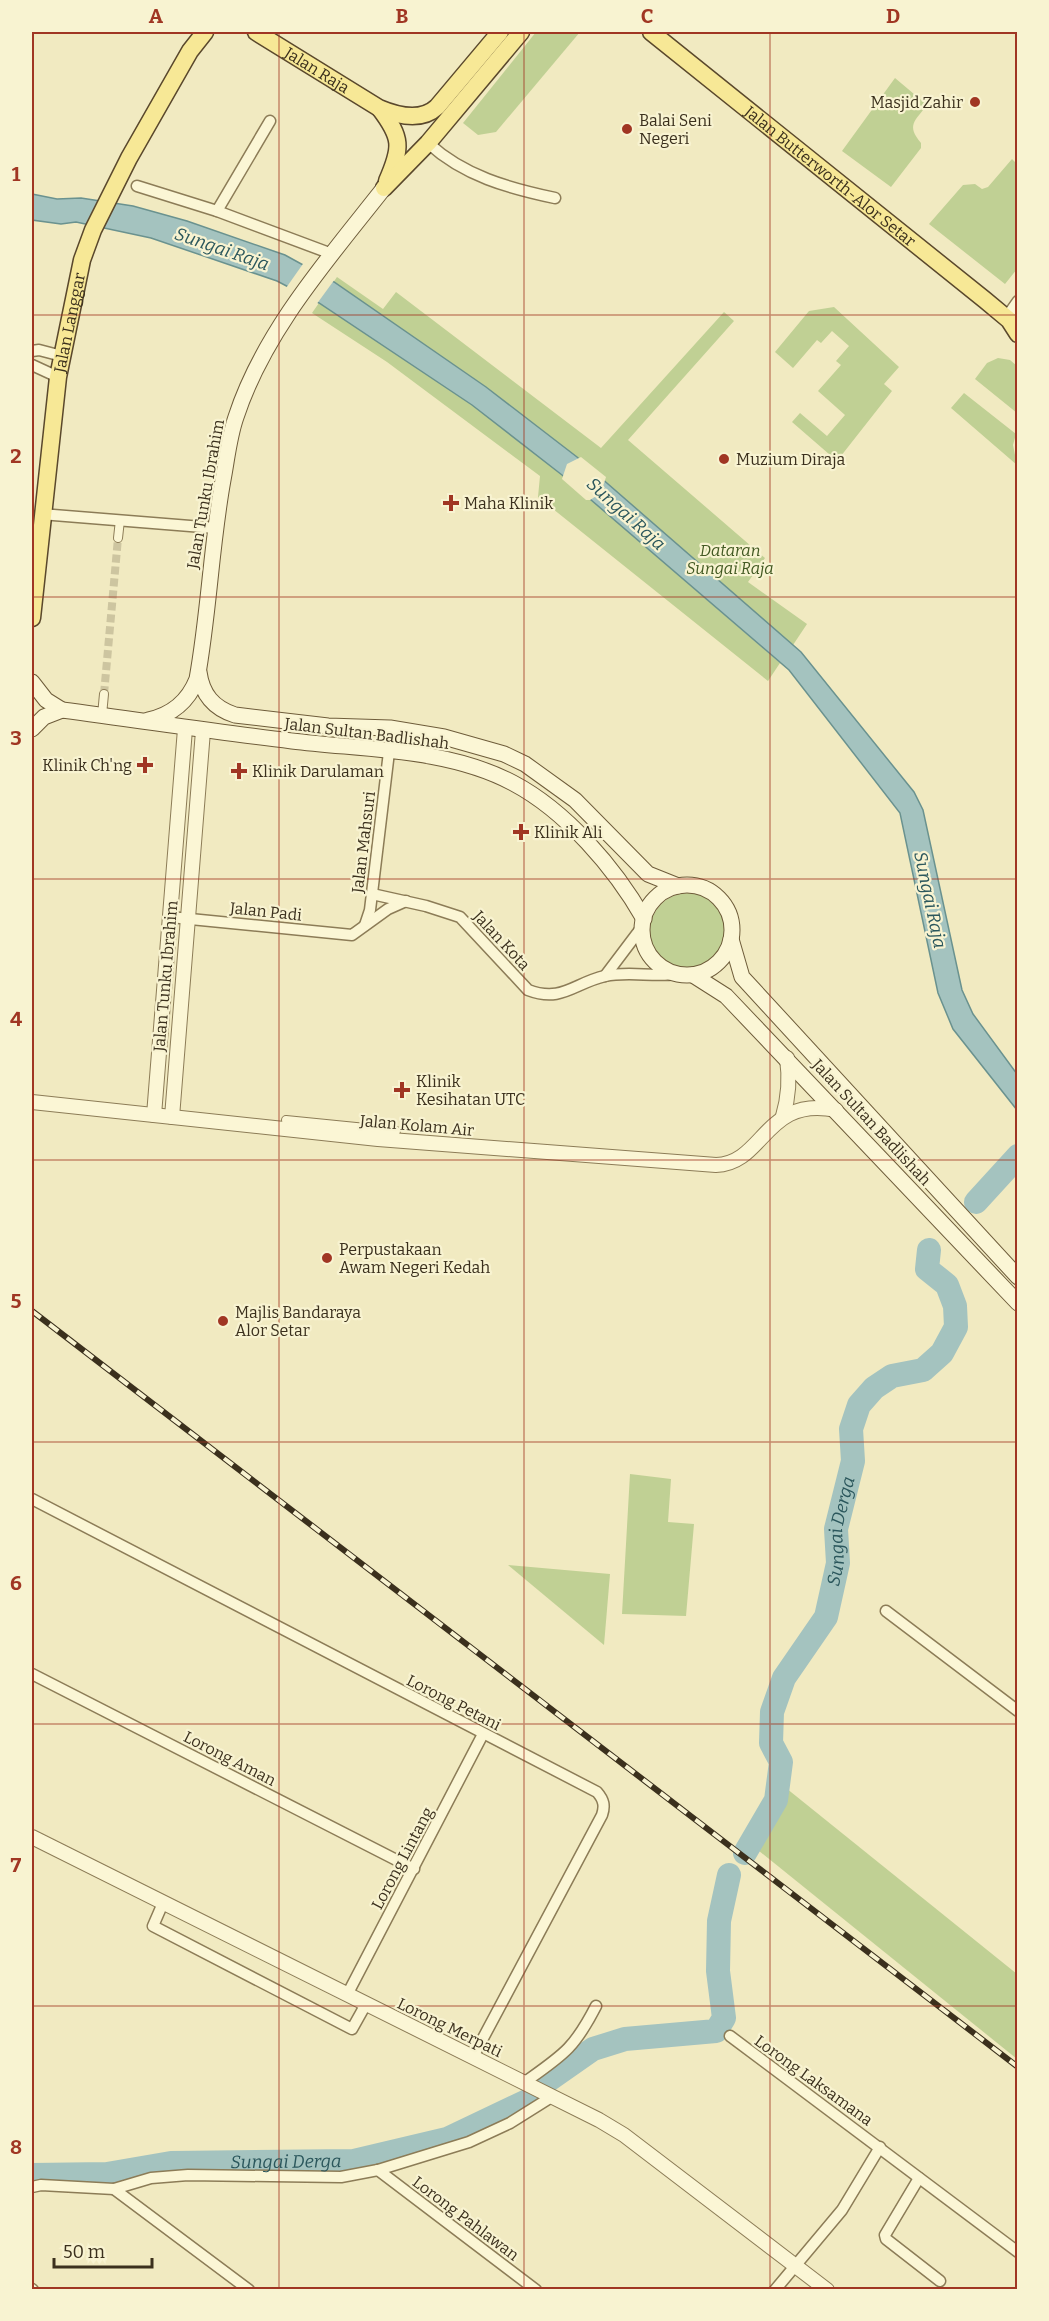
<svg xmlns="http://www.w3.org/2000/svg" width="1049" height="2321" font-family="Bitter,serif">
<style>
.green{fill:#c0d094;fill-rule:evenodd}
.water{fill:#a4c3bf;stroke:#6a928f;stroke-width:1.5}
.pier{fill:#f1eac1}
.lines{fill:none;stroke-linecap:round;stroke-linejoin:round}
.river{stroke:#a4c3bf;stroke-width:24}
.pedestrian-tunnel{stroke:#cdc5a0;stroke-width:8;stroke-dasharray:8 4;stroke-linecap:butt}
.pedestrian-casing{stroke:#8c7c57;stroke-width:10}
.minor-casing{stroke:#8c7c57;stroke-width:13}
.tertiary-casing{stroke:#8c7c57;stroke-width:16}
.secondary-casing{stroke:#6e5c3a;stroke-width:17}
.primary-casing{stroke:#5a482c;stroke-width:19}
.pedestrian{stroke:#fbf6d5;stroke-width:8}
.minor{stroke:#fbf6d5;stroke-width:10}
.tertiary{stroke:#fbf6d5;stroke-width:14}
.secondary{stroke:#fbf6d5;stroke-width:15}
.primary{stroke:#f7e896;stroke-width:16}
.rail-casing{stroke:#3b301d;stroke-width:6}
.rail{stroke:#f8f3d1;stroke-width:4;stroke-dasharray:11;stroke-linecap:butt}
.grid{fill:none;stroke:#a03623;stroke-width:1.5;stroke-opacity:0.55}
.poi-dot{fill:#a03623;stroke:#f8f3d1;stroke-width:2}
.labels{text-anchor:middle;stroke-width:4.5;stroke-linejoin:round;paint-order:stroke}
.street-label{font-size:16px;fill:#3b301d;stroke:#f8f3d1}
.poi-label{font-size:16px;fill:#3b301d;stroke:#f8f3d1;text-anchor:start}
.park-label{font-size:16px;font-style:italic;fill:#425922;stroke:#f8f3d1}
.water-label{font-size:18px;font-style:italic;fill:#2b575c;stroke:#f8f3d1}
.neatline{fill:none;stroke:#a03623;stroke-width:2}
.grid-label{font-size:20px;text-anchor:middle;font-weight:bold;fill:#a03623}
</style>
<rect width="100%" height="100%" fill="#f1eac1"/>
<!-- green -->
<g class="green">
<path d="M536,32H580L496,132L478,135L463,123Z"/>
<path d="M895,78L927,105C915,121 906,125 921,143V148L891,187L842,151Z"/>
<path d="M1012,159L1017,164V269L1005,284L929,224L963,185L975,184L982,189L988,187Z"/>
<path d="M337,277L383,309L396,292L601,448L724,312L734,321L628,440L765,558L748,582L807,624L793,645L606,482L591,500L780,663L768,681L538,497L540,476L387,362L312,313ZM343,289L486,387L577,457L472,405L380,342Z"/>
<path d="M834,307L899,367L884,384L892,391L837,461L792,422L800,413L827,436L845,415L818,391L841,365L836,361L849,346L832,331L821,343L817,340L793,368L775,352L809,311Z"/>
<path d="M998,358L1010,360L1017,366V413L975,379L987,363Z"/>
<path d="M964,393L1016,434L1013,445L1017,465L951,408Z"/>
<circle cx="688" cy="931" r="38"/>
<path d="M630,1474L671,1479L668,1522L694,1524L686,1616L622,1614Z"/>
<path d="M508,1565L610,1574L604,1645Z"/>
<path d="M786,1788L1017,1974V2059L753,1846Z"/>
</g>
<!-- water -->
<path class="water" d="M32,194L57,199L81,198L133,206L187,221L285,255L334,282L486,387L577,457L801,652L914,792L923,810L962,990L973,1014L1017,1074V1110L953,1029L938,993L900,813L789,670L562,475L472,405L319,303L277,281L151,238L76,222L61,224L32,220Z"/>
<!-- pier -->
<g class="pier">
<path d="M305,261L335,279L316,305L286,288Z"/>
<path d="M581,457L606,477L601,493L590,500H586L562,479L567,464Z"/>
</g>
<g class="lines">
<!-- river -->
<g class="river">
<path d="M976,1202L1018,1156"/>
<path id="s1" d="M745,1853L776,1800L781,1762L771,1743L772,1712L784,1678L826,1617L838,1563L836,1529L853,1461L851,1429L859,1405L874,1388L892,1376L923,1370L942,1353L956,1327L955,1306L947,1285L927,1269L929,1250"/>
<path d="M543,2084L593,2049L625,2039L716,2031L724,2018L718,1971L719,1921L729,1875"/>
<path id="s2" d="M32,2175L107,2174L171,2163L354,2161L447,2139L529,2100"/>
</g>
<!-- pedestrian-tunnel -->
<path class="pedestrian-tunnel" d="M104,694L118,538"/>
<defs>
<g id="pedestrian">
<path d="M118,538L120,520"/>
<path d="M102,715L104,694"/>
<path d="M286,1120L396,1131"/>
</g>
<g id="minor">
<path d="M428,143C464,176 508,188 555,198"/>
<path d="M137,186L217,211L332,254"/>
<path d="M217,211L270,121"/>
<path d="M1006,318L1018,301"/>
<path d="M32,351L39,350L62,356"/>
<path d="M32,365L58,377"/>
<path d="M41,514L215,528"/>
<path d="M372,894L426,906L460,917L528,990C562,1003 574,983 605,976C627,971 653,977 676,974"/>
<path d="M170,917L352,935L388,909L406,901"/>
<path d="M365,925L370,910L389,752"/>
<path d="M605,976L642,927"/>
<path d="M32,1499L597,1792C604,1800 605,1806 602,1815L473,2057"/>
<path d="M886,1611L1018,1711"/>
<path d="M32,1674L414,1869"/>
<path d="M163,1903L153,1926L352,2029L366,2004"/>
<path d="M347,1995L483,1734"/>
<path d="M730,2036L1018,2252"/>
<path d="M525,2082C563,2055 574,2049 596,2006"/>
<path d="M378,2170L536,2290"/>
<path d="M919,2178L885,2235L886,2239L940,2281"/>
<path d="M32,2187L41,2185L114,2189L151,2178L188,2175L341,2177L378,2170L469,2142L510,2123L553,2096"/>
<path d="M114,2189L249,2290"/>
<path d="M32,2289L33,2290"/>
<path d="M775,2290L842,2210L880,2147"/>
</g>
<g id="tertiary">
<path d="M32,1102L378,1139L716,1165C764,1164 765,1095 836,1110"/>
<path d="M154,1115L185,729"/>
<path d="M783,1116C789,1096 790,1079 787,1058"/>
<path d="M172,1117L203,731"/>
<path d="M32,1837L599,2120L624,2135L827,2290"/>
</g>
<g id="secondary">
<path d="M199,672C202,694 213,708 235,715L328,726L390,728L444,737L504,754L525,764L575,800L648,874L678,886"/>
<path d="M32,682L46,700L62,710"/>
<path d="M148,720C172,715 188,702 197,679C209,613 211,546 223,480C227,459 229,437 236,417C264,331 329,258 384,188"/>
<path d="M32,729L44,717L62,710C139,720 215,732 292,741C365,750 447,748 513,783C566,811 615,868 644,919"/>
<circle cx="687" cy="930" r="45"/>
<path d="M731,939L742,977L1018,1277"/>
<path d="M693,975L726,996L1018,1303"/>
</g>
<g id="primary">
<path id="s3" d="M256,32L379,108C398,116 421,122 437,107L500,32"/>
<path id="s4" d="M651,32L985,300L1009,320L1018,334"/>
<path d="M380,109C402,138 402,147 387,181"/>
<path d="M384,188L428,143L521,32"/>
<path id="s5" d="M32,618L58,377L82,260L93,230L129,158L190,51L205,32"/>
</g>
</defs>
<!-- pedestrian casing -->
<use href="#pedestrian" class="pedestrian-casing"/>
<!-- minor casing -->
<use href="#minor" class="minor-casing"/>
<!-- tertiary casing -->
<use href="#tertiary" class="tertiary-casing"/>
<!-- secondary casing -->
<use href="#secondary" class="secondary-casing"/>
<!-- primary casing -->
<use href="#primary" class="primary-casing"/>
<!-- pedestrian -->
<use href="#pedestrian" class="pedestrian"/>
<!-- minor -->
<use href="#minor" class="minor"/>
<!-- tertiary -->
<use href="#tertiary" class="tertiary"/>
<!-- secondary -->
<use href="#secondary" class="secondary"/>
<!-- primary -->
<use href="#primary" class="primary"/>
<defs>
<path id="rail" d="M32,1311L1018,2067"/>
</defs>
<!-- rail casing -->
<use href="#rail" class="rail-casing"/>
<!-- rail -->
<use href="#rail" class="rail"/>
</g>
<!-- grid -->
<path class="grid" d="M279,32V2290M524,32V2290M770,32V2290M32,315H1018M32,597H1018M32,879H1018M32,1160H1018M32,1442H1018M32,1724H1018M32,2006H1018"/>
<!-- markers -->
<g class="poi-dot">
<circle cx="975" cy="102" r="6"/>
<circle cx="627" cy="129" r="6"/>
<circle cx="724" cy="459" r="6"/>
<path d="M448 494h6v6h6v6h-6v6h-6v-6h-6v-6h6z"/>
<path d="M142 756h6v6h6v6h-6v6h-6v-6h-6v-6h6z"/>
<path d="M236 762h6v6h6v6h-6v6h-6v-6h-6v-6h6z"/>
<path d="M518 823h6v6h6v6h-6v6h-6v-6h-6v-6h6z"/>
<path d="M399 1081h6v6h6v6h-6v6h-6v-6h-6v-6h6z"/>
<circle cx="327" cy="1258" r="6"/>
<circle cx="223" cy="1321" r="6"/>
</g>
<g class="labels">
<!-- street labels -->
<g class="street-label">
<text dy="6" stroke="none"><textPath href="#s3" startOffset="72">Jalan Raja</textPath></text>
<text dy="6" stroke="none"><textPath href="#s4" startOffset="230">Jalan Butterworth-Alor Setar</textPath></text>
<text dy="6" stroke="none"><textPath href="#s5" startOffset="298">Jalan Langgar</textPath></text>
<text transform="translate(205 494) rotate(-80)" y="6">Jalan Tunku Ibrahim</text>
<text transform="translate(367 733) rotate(7)" y="6">Jalan Sultan Badlishah</text>
<text transform="translate(363 842) rotate(-83)" y="6">Jalan Mahsuri</text>
<text transform="translate(266 911) rotate(6)" y="6">Jalan Padi</text>
<text transform="translate(502 940) rotate(47)" y="6">Jalan Kota</text>
<text transform="translate(165 976) rotate(-85)" y="6">Jalan Tunku Ibrahim</text>
<text transform="translate(872 1122) rotate(47)" y="6">Jalan Sultan Badlishah</text>
<text transform="translate(417 1125) rotate(5)" y="6">Jalan Kolam Air</text>
<text transform="translate(454 1702) rotate(27)" y="6">Lorong Petani</text>
<text transform="translate(230 1758) rotate(27)" y="6">Lorong Aman</text>
<text transform="translate(402 1858) rotate(-62)" y="6">Lorong Lintang</text>
<text transform="translate(450 2027) rotate(26)" y="6">Lorong Merpati</text>
<text transform="translate(814 2080) rotate(36)" y="6">Lorong Laksamana</text>
<text transform="translate(466 2218) rotate(37)" y="6">Lorong Pahlawan</text>
</g>
<!-- poi labels -->
<g class="poi-label">
<text x="963" y="108" text-anchor="end">Masjid Zahir</text>
<text x="639" y="126">Balai Seni<tspan x="639" dy="18">Negeri</tspan></text>
<text x="736" y="465">Muzium Diraja</text>
<text x="464" y="509">Maha Klinik</text>
<text x="132" y="771" text-anchor="end">Klinik Ch'ng</text>
<text x="252" y="777">Klinik Darulaman</text>
<text x="534" y="838">Klinik Ali</text>
<text x="416" y="1087">Klinik<tspan x="416" dy="18">Kesihatan UTC</tspan></text>
<text x="339" y="1255">Perpustakaan<tspan x="339" dy="18">Awam Negeri Kedah</tspan></text>
<text x="235" y="1318">Majlis Bandaraya<tspan x="235" dy="18">Alor Setar</tspan></text>
</g>
<!-- park labels -->
<g class="park-label">
<text x="730" y="556">Dataran<tspan x="730" dy="18">Sungai Raja</tspan></text>
</g>
<!-- water labels -->
<g class="water-label">
<text transform="translate(222 249) rotate(19)" y="6">Sungai Raja</text>
<text transform="translate(626 514) rotate(42)" y="6">Sungai Raja</text>
<text transform="translate(930 900) rotate(78)" y="6">Sungai Raja</text>
<text dy="6" stroke="none"><textPath href="#s1" startOffset="350">Sungai Derga</textPath></text>
<text dy="6" stroke="none"><textPath href="#s2" startOffset="255">Sungai Derga</textPath></text>
</g>
</g>
<!-- border -->
<rect width="1049" height="2321" fill="none" stroke="#f8f3d1" stroke-width="66"/>
<!-- scale -->
<path d="M54 2258v9h98v-9" fill="none" stroke="#3b301d" stroke-width="3"/>
<text x="63" y="2258" font-size="18" fill="#3b301d" stroke="#f8f3d1" stroke-width="4.5" paint-order="stroke">50 m</text>
<rect x="33" y="33" width="983" height="2255" class="neatline"/>
<g class="grid-label">
<text x="156" y="23">A</text>
<text x="402" y="23">B</text>
<text x="647" y="23">C</text>
<text x="893" y="23">D</text>
<text x="16" y="181">1</text>
<text x="16" y="463">2</text>
<text x="16" y="745">3</text>
<text x="16" y="1026">4</text>
<text x="16" y="1308">5</text>
<text x="16" y="1590">6</text>
<text x="16" y="1872">7</text>
<text x="16" y="2154">8</text>
</g>
</svg>
